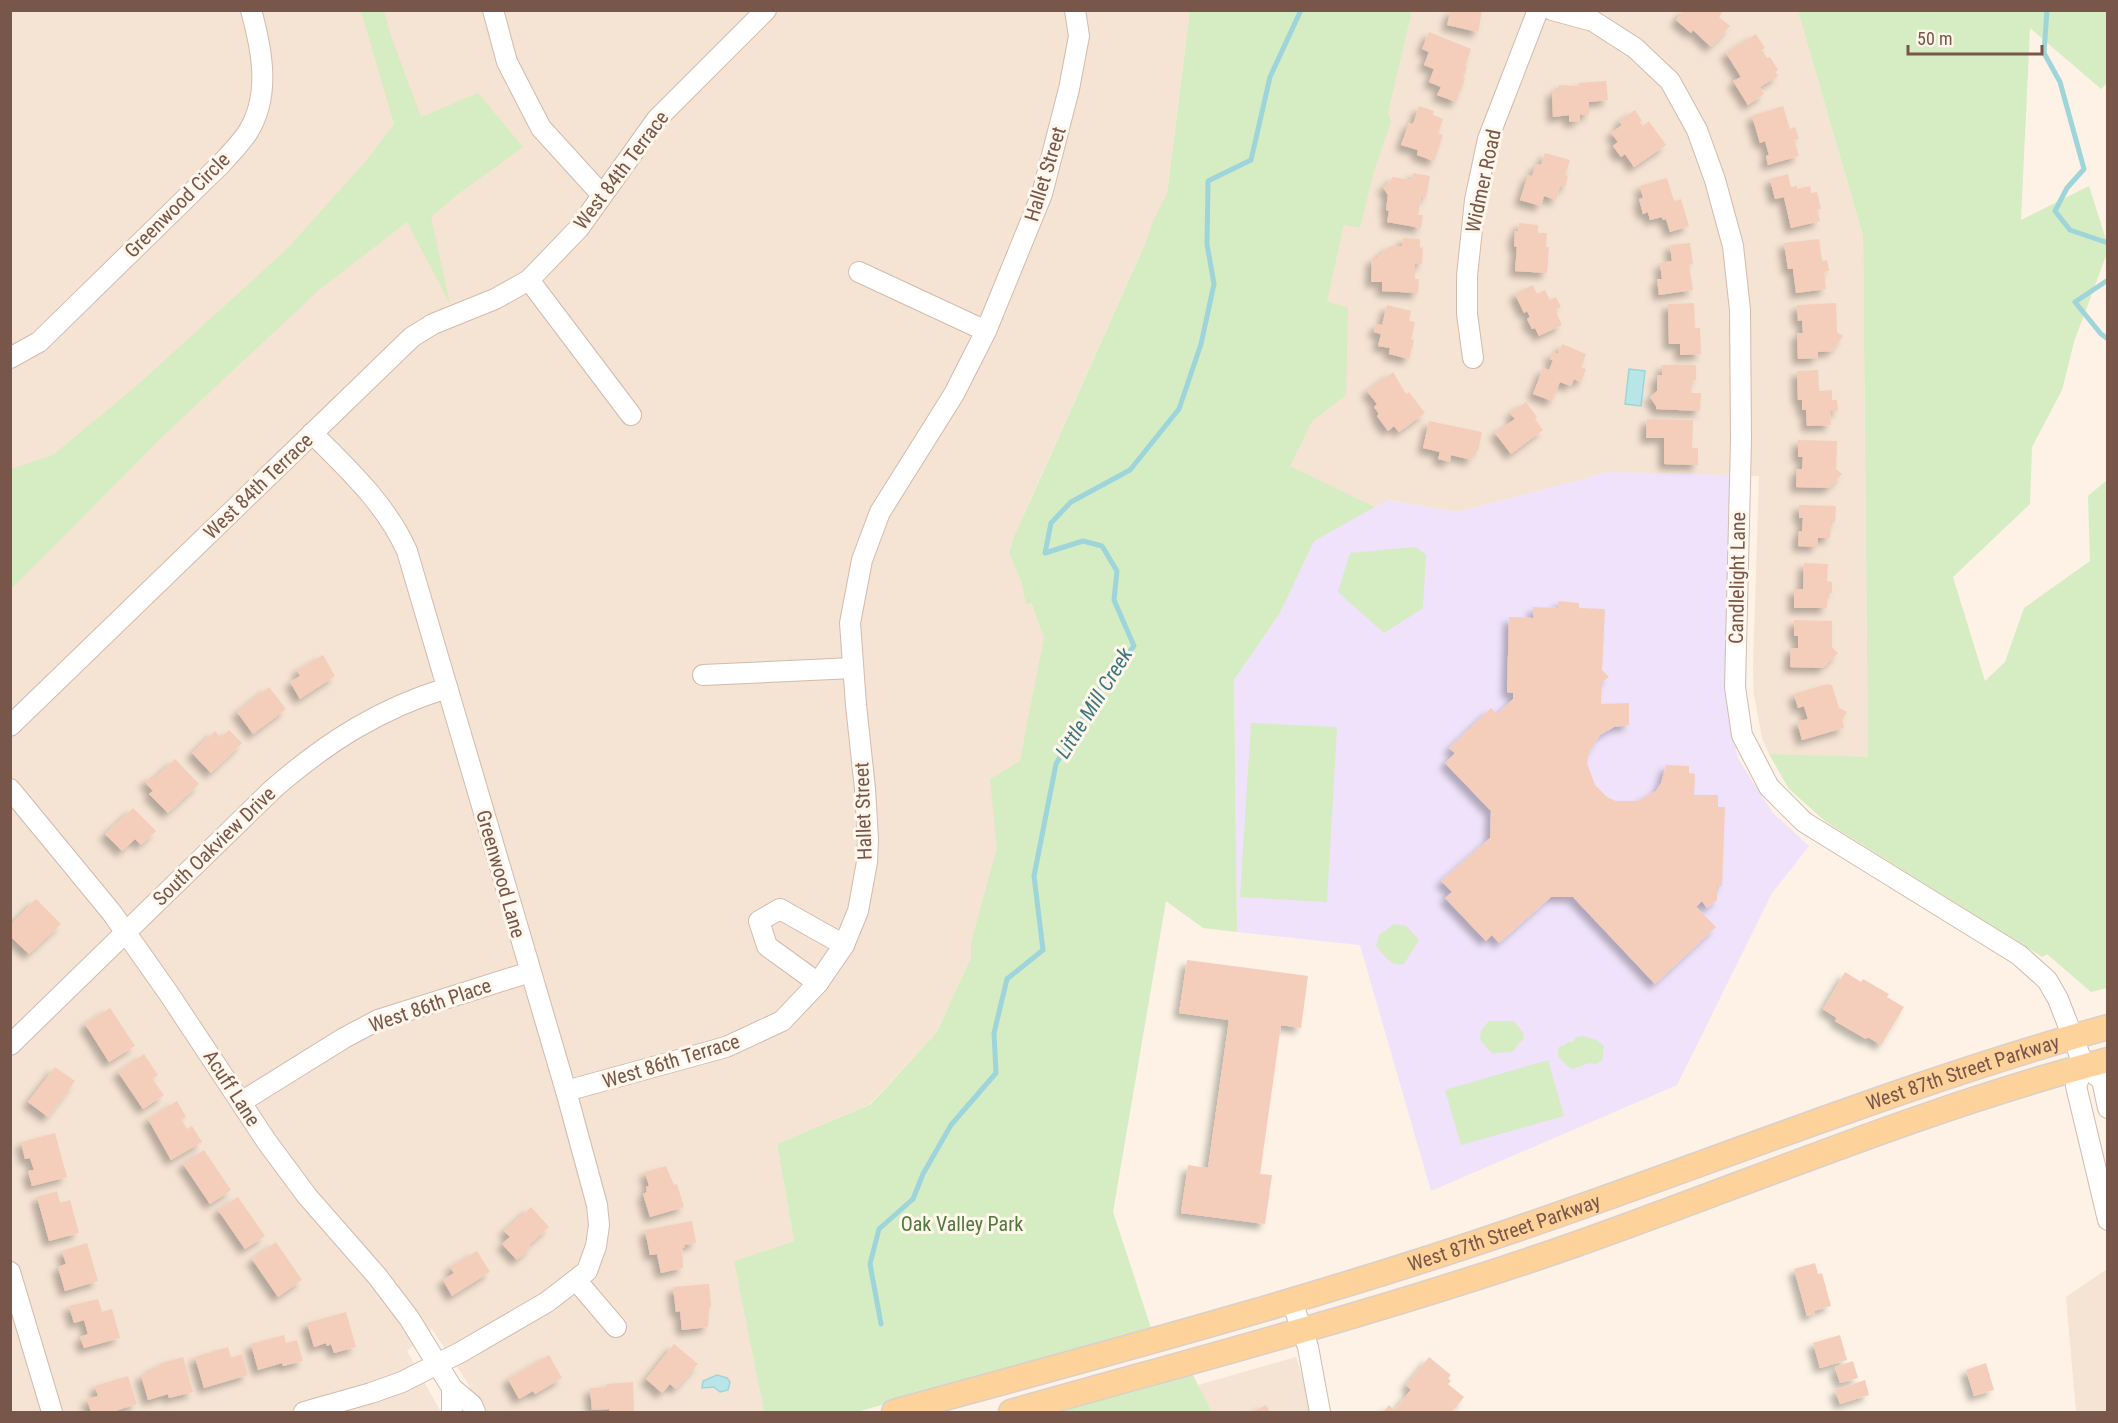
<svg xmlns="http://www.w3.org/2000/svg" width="2118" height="1423" font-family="'Roboto Condensed',sans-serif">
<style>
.residential{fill:#f5e3d3}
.education{fill:#efe2fa}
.green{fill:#d6ecc3}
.water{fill:#b8e5e8;stroke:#9ed5da;stroke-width:1.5}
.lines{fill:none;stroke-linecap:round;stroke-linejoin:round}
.stream{stroke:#9ed5da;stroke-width:5}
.building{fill:#f4cebb;filter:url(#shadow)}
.minor-casing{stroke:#d2bbad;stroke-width:22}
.major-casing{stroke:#d9d0cc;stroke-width:27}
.minor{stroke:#fff;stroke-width:20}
.major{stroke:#fed29b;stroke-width:24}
.labels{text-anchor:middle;stroke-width:6;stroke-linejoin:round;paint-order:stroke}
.street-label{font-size:20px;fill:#785649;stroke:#fff6ec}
.park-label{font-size:20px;fill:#53783d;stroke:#fff6ec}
.water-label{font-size:21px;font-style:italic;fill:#3c787e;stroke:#fff6ec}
</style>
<defs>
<filter id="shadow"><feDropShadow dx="-5.5" dy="5.5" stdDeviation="3" flood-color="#0004"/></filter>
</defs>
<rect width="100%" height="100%" fill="#fdf2e5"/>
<!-- residential -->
<g class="residential">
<path d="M10,11H1190L1167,194L1030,500L1009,551L1048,645L982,932L937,1032L870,1104L777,1144L794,1241L735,1261L764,1412H480L467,1382L432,1329L407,1351L441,1412H11Z"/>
<path d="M1412,11H1798L1863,236L1868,758L1769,754L1762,738L1754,695L1753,667L1759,476L1610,472L1457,512L1389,500L1375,507L1289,466L1344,225L1360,228Z"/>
<path d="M2107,1269V1412H2076L2066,1297Z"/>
<path d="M1296,1357L1303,1379L1309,1412H1212L1198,1385Z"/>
</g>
<!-- education -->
<path class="education" d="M1610,472L1733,475L1726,702L1738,758L1747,773L1773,813L1809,846L1772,893L1677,1085L1431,1191L1360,945L1237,932L1234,680L1280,613L1314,540L1388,500L1457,512Z"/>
<!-- green -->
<g class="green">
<path d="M361,11H384L391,36L421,117L478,93L523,147L458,194L431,217L450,304L407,222L320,289L165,434L11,589V469L53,455L133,389L287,249L367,160L394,124Z"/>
<path d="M1190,11H1412L1388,113L1391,122L1374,171L1360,228L1344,225L1327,301L1348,308L1346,395L1312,421L1290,466L1375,507L1314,541L1280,613L1234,680L1237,932L1203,928L1166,901L1113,1212L1151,1328L857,1412H764L734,1261L794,1241L777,1144L871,1104L937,1032L971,957V943L997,848L990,779L1020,761L1044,637L1031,603L1026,604L1022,583L1009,552L1014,537L1147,239L1153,221L1167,194Z"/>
<path d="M1798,11H2107V83L2101,89L2030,28L2021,220L2089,186L2107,243V253L2074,342L2062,390L2032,447L2030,504L1953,577L1985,681L2005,662L2024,608L2090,561L2088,496L2107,480V988L2091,992L2047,954L2042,957L1826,822L1789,789L1769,754L1868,757L1863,236Z"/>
<path d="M1416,547L1426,555L1423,608L1384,633L1338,592L1350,553Z"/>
<path d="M1251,723L1337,727L1327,902L1240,897Z"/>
<path d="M1394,924L1406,926L1419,940L1404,964C1391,967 1384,955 1376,946L1379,935Z"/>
<path d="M1489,1021H1514L1524,1034L1523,1039L1512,1052L1492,1053L1480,1040L1481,1031Z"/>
<path d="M1583,1036L1596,1040L1604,1046L1602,1061L1596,1064L1589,1063L1572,1069C1564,1063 1555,1058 1559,1047L1565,1045L1568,1042H1572L1577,1037Z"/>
<path d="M1548,1060L1564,1116L1461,1145L1445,1090Z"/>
<path d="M1192,1373L1212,1412H1057Z"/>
</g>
<!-- water -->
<g class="water">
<path d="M1629,369L1645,371L1641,406L1625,404Z"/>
<path d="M717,1375L727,1378L730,1382L728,1390L720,1392L714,1387L702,1388L703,1381Z"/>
</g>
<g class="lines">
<!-- stream -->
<g class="stream">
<path d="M2047,10L2044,53L2060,82L2084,169L2067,188L2055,211L2070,230L2108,243"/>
<path d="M2108,280L2075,302L2101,334L2108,339"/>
<path d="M881,1324L870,1264L879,1229L913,1199L923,1174L951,1125L996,1073L994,1033L1007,979L1043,950L1034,876L1056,764L1102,684L1134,646L1114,600L1117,571L1102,546L1083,541L1045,553L1051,523L1071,502L1130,470L1179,409L1201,344L1214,284L1207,244L1208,181L1251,160L1270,77L1301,10"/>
</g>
</g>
<!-- building -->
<g class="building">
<path d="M1451,10H1482L1478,32L1447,25Z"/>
<path d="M1684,10H1720L1722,13L1719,17L1730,26L1711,47L1693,30L1691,33L1676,20Z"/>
<path d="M1429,32L1471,49L1465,66H1467L1463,78L1465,79L1456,102L1437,95L1441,87L1429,82L1434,69L1424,65L1429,52L1422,49Z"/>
<path d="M1756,34L1765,48L1762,50L1767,58L1770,57L1778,70L1775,72L1778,76L1760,87L1764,94L1748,105L1733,81L1741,77L1726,53Z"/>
<path d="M1606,81L1608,100L1589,102V115H1580V121L1569,122V115L1553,117L1552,91L1559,90V85L1579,86V83Z"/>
<path d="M1419,106L1434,111L1433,115L1443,119L1438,134L1443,135L1434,161L1417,155L1418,150L1401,145L1409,123L1413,124Z"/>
<path d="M1783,106L1790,129L1795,127L1799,139L1794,140L1799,156L1768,165L1766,156L1769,155L1765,141L1760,143L1752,116Z"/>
<path d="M1635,110L1642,121L1640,122L1643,126L1649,121L1666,145L1634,167L1625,154L1621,157L1613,146L1618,142L1611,133L1622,125L1619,121Z"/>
<path d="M1545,153L1570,160L1565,175L1568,176L1565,187L1560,186L1556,200L1544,196L1541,206L1520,200L1528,175L1532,176L1536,164L1541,165Z"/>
<path d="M1413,173L1430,176L1426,197H1421L1418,215H1423L1421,228L1387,222L1389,211L1386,210L1388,195L1383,187L1391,181L1392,177L1412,180Z"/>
<path d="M1788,174L1791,187L1797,186V189L1810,186L1811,193L1817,192L1821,209L1817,210L1820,221L1791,228L1784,197L1775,199L1770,179Z"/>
<path d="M1667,178L1674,201L1681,199L1689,226L1670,232L1666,219L1663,220L1662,217L1650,220L1648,212L1643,214L1639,199L1643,198L1640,186Z"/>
<path d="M1519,223L1538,225V233H1547L1546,247H1549L1547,273L1515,271L1517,247L1514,246L1515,231H1518Z"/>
<path d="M1403,238L1420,239V248L1423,247L1422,264H1415V279H1419L1418,293L1382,291V282H1371L1372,258H1377L1390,246H1402Z"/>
<path d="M1819,239L1822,261L1827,260L1829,271L1824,272L1826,289L1796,293L1793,269H1788L1784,243Z"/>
<path d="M1690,243L1693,264L1689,265L1693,290L1659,295L1657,279H1662L1660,263L1672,261L1670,245Z"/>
<path d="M1533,285L1537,294L1545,290L1550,300L1556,297L1561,307L1555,310L1562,325L1539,336L1535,328L1532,329L1527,319L1530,317L1527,311L1524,313L1515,294Z"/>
<path d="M1694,303L1695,328H1700L1701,354L1680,355V344H1669L1668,304Z"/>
<path d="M1836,303L1837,332L1843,336L1832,351L1818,352V358L1798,359L1797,333H1803L1802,320L1798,321L1797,305Z"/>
<path d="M1387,305L1411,311L1409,321L1415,322L1411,339L1414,340L1409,359L1389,354L1390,348L1378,346L1381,334L1374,332L1376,324L1382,325Z"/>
<path d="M1562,344L1586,354L1581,367L1586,369L1581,382L1574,379L1571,386L1560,382L1552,401L1533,394L1543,368L1549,370L1553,360L1550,359L1552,352L1558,354Z"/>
<path d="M1662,365H1696V380L1692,381L1691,393H1701L1700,411L1656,409V406L1650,397L1657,391V375H1662Z"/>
<path d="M1818,370L1819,391L1832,390V400H1837L1838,411H1830L1831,425L1807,426L1806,410H1802V400H1798L1797,371Z"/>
<path d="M1393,372L1406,394L1409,392L1425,413L1399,432L1394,426L1388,431L1377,416L1379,414L1374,407L1377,404L1367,391Z"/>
<path d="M1526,402L1537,417L1535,419L1543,430L1511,454L1495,433L1515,419L1510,413Z"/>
<path d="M1647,419L1693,420L1692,448H1698V465L1664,464V438H1646Z"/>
<path d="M1429,421L1482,432L1478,451L1474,450L1472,460L1451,455L1450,462L1438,459L1440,452L1423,448Z"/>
<path d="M1798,440L1837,441L1836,469L1842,474L1829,488L1796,487L1797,469H1802L1803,457H1798Z"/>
<path d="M1799,505L1836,506L1835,522H1831L1830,538H1818L1817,547L1798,546L1799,531H1802L1803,518H1799Z"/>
<path d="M1804,563L1828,564L1827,581L1832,582V593H1827V608H1794V589H1803Z"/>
<path d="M1558,601L1579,603V608L1605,609L1602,670L1609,677L1602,682L1601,704L1629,703V725L1614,727L1600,735L1589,752L1587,763L1595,785L1607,797L1616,801H1637L1656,791L1661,783L1666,765L1689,766V773L1695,774L1694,795H1718V807H1725L1722,886H1717V900L1707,908L1702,901L1696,907L1716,927L1655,984L1573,897H1551L1499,943L1492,935L1486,941L1445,898L1452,892L1441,881L1490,838L1491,811L1445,763L1455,753L1449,748L1491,708L1497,714L1513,699V693L1507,692L1509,617L1533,618V607L1558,608Z"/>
<path d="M1794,620L1832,621V647L1838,653L1823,668L1790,667L1791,648H1798V636H1794Z"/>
<path d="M323,655L335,676L300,699L290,682L300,676L297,670Z"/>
<path d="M1827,684L1832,685L1839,708L1847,712L1842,720L1844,728L1802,740L1797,722L1808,719L1804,706L1798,708L1794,694Z"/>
<path d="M269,687L286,709L253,734L237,712Z"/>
<path d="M229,730L242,743L211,773L192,753L215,731L221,738Z"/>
<path d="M175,759L199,784L168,813L149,794L153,791L145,782L152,776L155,778Z"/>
<path d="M133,808L156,831L141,845L135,839L122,851L105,834Z"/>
<path d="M36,899L61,924L29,954L10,936V925Z"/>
<path d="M1187,960L1308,976L1301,1028L1281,1025L1260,1174L1272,1175L1265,1224L1181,1213L1188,1165L1208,1168L1229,1020L1179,1013Z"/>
<path d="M1845,972L1861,982L1863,979L1889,994L1887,997L1904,1007L1881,1045L1868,1037L1866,1039L1835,1021L1837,1018L1823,1009Z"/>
<path d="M110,1008L135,1046L109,1062L85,1024Z"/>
<path d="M144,1054L158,1075L152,1079L164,1095L143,1109L118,1072Z"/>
<path d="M55,1067L75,1081L48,1117L28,1102Z"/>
<path d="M177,1101L186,1117L181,1120L187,1129L192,1126L202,1142L171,1160L148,1119Z"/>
<path d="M55,1133L67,1177L32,1186L28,1171L34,1170L30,1158L25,1159L21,1142Z"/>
<path d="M204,1150L231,1190L210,1204L183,1164Z"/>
<path d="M666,1166L674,1185L677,1184L684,1207L650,1217L643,1194L647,1192L646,1187L649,1186L645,1172Z"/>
<path d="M57,1191L60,1203L70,1200L79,1233L49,1241L37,1197Z"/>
<path d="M238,1197L265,1236L245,1249L218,1210Z"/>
<path d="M531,1207L549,1227L529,1245L531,1247L517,1260L502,1244L510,1237L504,1231Z"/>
<path d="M692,1221L696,1243L684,1245L685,1247L682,1248L683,1268L661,1273L657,1254L650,1255L645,1230Z"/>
<path d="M276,1242L302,1280L278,1297L252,1259Z"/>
<path d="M87,1243L98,1281L65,1291L58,1267L66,1264L62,1251Z"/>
<path d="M477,1251L490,1272L452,1296L443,1280L454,1273L450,1267Z"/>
<path d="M1815,1263L1818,1274L1822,1273L1831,1306L1814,1311L1815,1314L1807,1316L1794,1269Z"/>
<path d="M709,1284L711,1307H709L708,1327L682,1330L680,1311L676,1312L673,1287Z"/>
<path d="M98,1299L102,1312L112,1309L120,1338L84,1348L80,1337L88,1334L84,1320L74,1323L69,1306Z"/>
<path d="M346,1312L356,1347L334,1353L331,1344L327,1346L326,1343L314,1347L307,1323Z"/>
<path d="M284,1335L286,1343L297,1340L303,1361L283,1366L282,1363L258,1370L251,1344Z"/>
<path d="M1840,1335L1847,1360L1820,1368L1813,1343Z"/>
<path d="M674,1344L698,1364L676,1389L670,1384L662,1393L646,1379Z"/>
<path d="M228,1347L231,1358L242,1354L248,1375L204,1388L195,1357Z"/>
<path d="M549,1355L562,1378L535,1394L533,1391L519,1399L508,1379Z"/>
<path d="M183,1357L193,1392L169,1398L168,1394L148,1400L141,1375L151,1372L150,1369L160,1366L159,1364Z"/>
<path d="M1429,1357L1451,1375L1448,1378L1451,1381L1448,1384L1464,1397L1452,1412H1383L1389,1405L1394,1410L1411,1390L1406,1385Z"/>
<path d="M1853,1361L1858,1378L1840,1383L1835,1367Z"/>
<path d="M1986,1363L1994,1390L1974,1396L1966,1370Z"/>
<path d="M128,1376L137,1404L112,1412H91L87,1399L98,1396L95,1386Z"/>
<path d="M1865,1380L1869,1395L1840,1404L1835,1390Z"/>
<path d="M633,1382L634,1412H609V1409L592,1410L590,1388L607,1387V1384Z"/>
<path d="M1266,1405L1270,1412H1253Z"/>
</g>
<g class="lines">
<defs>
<g id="minor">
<path d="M493,10L507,62L541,128L602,195"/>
<path d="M1552,10L1593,21L1635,48L1670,81L1697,130L1715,180L1733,246L1740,310L1741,440L1735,687L1742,735L1769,787L1804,822L2019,955L2047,980L2058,999L2084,1066L2102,1080L2108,1108"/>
<path d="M859,272L986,331"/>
<path d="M529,280L631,415"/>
<path d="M10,358L39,342L221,164C230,154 241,143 248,132C271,95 262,50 251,10"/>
<path d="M1473,358L1467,314V276L1475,200L1488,139L1538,10"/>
<path d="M703,675L853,668"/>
<path d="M10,726L412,337L433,324L495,299L529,280L579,228L657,119L766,10"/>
<path d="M10,789L112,913L169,994L267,1142L307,1196L377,1276L409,1318L452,1388L472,1405L475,1412"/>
<path d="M818,983L767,946L759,921L780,909L844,945"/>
<path d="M10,1045L273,789C327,742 379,709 447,688"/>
<path d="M2084,1066L2076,1086L2108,1220"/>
<path d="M566,1091L726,1047L782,1021L818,983L844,945L858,911L867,862L868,839L865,789L856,705L850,623L862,560L880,512L954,394L986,331L1042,194L1069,89L1079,36L1075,10"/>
<path d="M241,1102L344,1038L378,1020L530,972"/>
<path d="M10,1272L52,1412"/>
<path d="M576,1280L616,1327"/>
<path d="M1292,1302L1308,1347L1320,1412"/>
<path d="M452,1388V1412"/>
<path d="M304,1412L371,1393L402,1382L461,1352L547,1302L587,1271L596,1246L599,1225L597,1205L566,1091L407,551C386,504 348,469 312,433"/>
</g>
<g id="major">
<path id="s1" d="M894,1412C1101,1355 1310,1300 1514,1230C1711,1163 1906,1083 2108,1027"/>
<path d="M1011,1412C1198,1359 1388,1310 1571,1246C1750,1183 1924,1108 2108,1060"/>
</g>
</defs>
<!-- minor casing -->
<use href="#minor" class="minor-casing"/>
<!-- major casing -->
<use href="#major" class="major-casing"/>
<!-- minor -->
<use href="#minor" class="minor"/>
<!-- major -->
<use href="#major" class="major"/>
</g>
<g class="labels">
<!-- street labels -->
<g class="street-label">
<text transform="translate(621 170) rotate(-53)" y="7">West 84th Terrace</text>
<text transform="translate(1045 174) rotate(-73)" y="7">Hallet Street</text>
<text transform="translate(1483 181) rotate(-78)" y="7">Widmer Road</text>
<text transform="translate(177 205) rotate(-45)" y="7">Greenwood Circle</text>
<text transform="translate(258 486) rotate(-44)" y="7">West 84th Terrace</text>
<text transform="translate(1737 578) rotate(-89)" y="7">Candlelight Lane</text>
<text transform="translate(863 811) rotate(-92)" y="7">Hallet Street</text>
<text transform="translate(214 846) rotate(-44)" y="7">South Oakview Drive</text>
<text transform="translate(501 874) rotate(74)" y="7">Greenwood Lane</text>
<text transform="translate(430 1005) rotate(-19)" y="7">West 86th Place</text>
<text transform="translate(671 1061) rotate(-17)" y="7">West 86th Terrace</text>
<text dy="7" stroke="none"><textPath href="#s1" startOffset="1122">West 87th Street Parkway</textPath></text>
<text transform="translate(232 1088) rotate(57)" y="7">Acuff Lane</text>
<text dy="7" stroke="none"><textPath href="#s1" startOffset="636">West 87th Street Parkway</textPath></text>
</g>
<!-- park labels -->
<g class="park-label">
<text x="962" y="1231">Oak Valley Park</text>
</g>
<!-- water labels -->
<g class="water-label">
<text transform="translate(1094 703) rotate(-58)" y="7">Little Mill Creek</text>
</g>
</g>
<!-- border -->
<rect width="2118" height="1423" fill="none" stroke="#785649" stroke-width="24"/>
<!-- scale -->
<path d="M1908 45v9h134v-9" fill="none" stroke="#785649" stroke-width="3"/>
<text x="1917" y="45" font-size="18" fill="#785649" stroke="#fff6ec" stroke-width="4.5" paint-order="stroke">50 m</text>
</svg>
